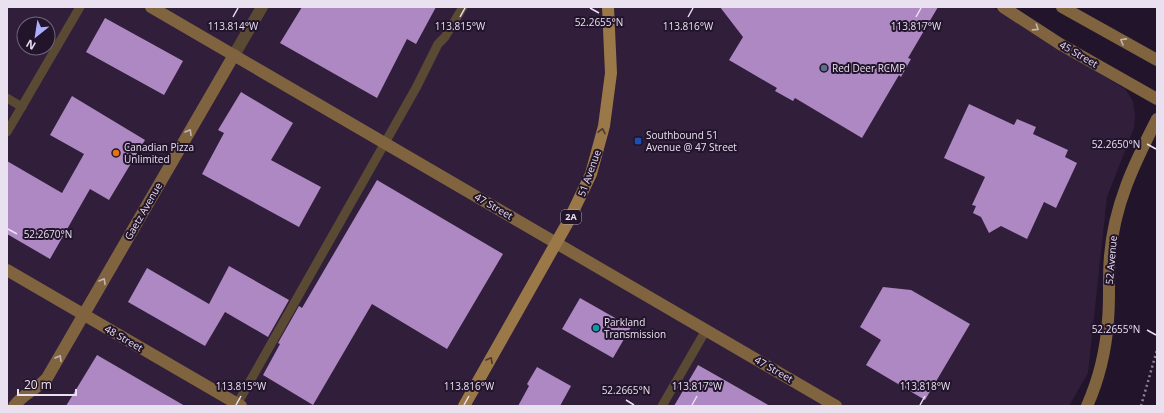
<svg xmlns="http://www.w3.org/2000/svg" width="1164" height="413" font-family="'Open Sans',sans-serif">
<style>
.built{fill:#301e3a;fill-rule:evenodd}
.building{fill:#ad88c3}
.lines{fill:none;stroke-linecap:round;stroke-linejoin:round}
.path{stroke:#8f8497;stroke-width:2.5;stroke-dasharray:2 3;stroke-linecap:butt}
.lane{stroke:#5b4a33;stroke-width:9}
.street{stroke:#5b4a33;stroke-width:12}
.secondary{stroke:#7f643f;stroke-width:12}
.primary{stroke:#9b7847;stroke-width:12}
.oneway{stroke:#c4b5b2}
.oneway2{stroke:#4c3735}
.ticks{fill:none;stroke:#e9e0f0;stroke-width:1.5}
.service-dot{fill:#5c6f8a;stroke:#22142b;stroke-width:1.5}
.transit-dot{fill:#1a4fb4;stroke:#22142b;stroke-width:1.5}
.food-dot{fill:#e8710a;stroke:#22142b;stroke-width:1.5}
.culture-dot{fill:#0f9aa8;stroke:#22142b;stroke-width:1.5}
.labels{text-anchor:middle;stroke-width:4;stroke-linejoin:round;paint-order:stroke}
.shield{fill:#22142b;stroke:#ada3b5;stroke-width:1}
.shield-label{font-size:9px;font-weight:bold;fill:#e9e0f0}
.street-label{font-size:10px;fill:#e9e0f0;stroke:#22142b}
.poi-label{font-size:10px;fill:#e9e0f0;stroke:#22142b;text-anchor:start}
.ticks-label{font-size:10px;text-anchor:middle;fill:#e9e0f0;stroke:#22142b;stroke-width:4;stroke-linejoin:round;paint-order:stroke}
</style>
<rect width="100%" height="100%" fill="#22142b"/>
<!-- built -->
<path class="built" d="M7,7H992L1125,89L1133,101L1135,114L1134,128L1107,197L1088,373L1069,406H7ZM24,24H48V48H24Z"/>
<!-- building -->
<g class="building">
<path d="M302,7H436L416,44L407,39L377,98L280,43Z"/>
<path d="M720,7H938L908,58L911,59L901,77L899,75L862,138L795,98L793,101L775,91L777,88L729,60L743,37Z"/>
<path d="M105,18L183,61L164,95L86,52Z"/>
<path d="M241,92L293,123L271,160L321,187L299,227L202,174L224,133L218,130Z"/>
<path d="M72,96L145,140L109,200L90,189L50,259L7,234V161L62,193L84,154L50,135Z"/>
<path d="M969,104L1014,125L1017,119L1036,127L1033,134L1068,150L1065,157L1077,163L1056,208L1044,202L1027,239L1001,226L989,233L981,217L973,213L976,206L972,205L985,177L944,158Z"/>
<path d="M377,180L503,254L447,349L372,304L313,405L263,375L280,344L278,343L299,306L302,308Z"/>
<path d="M229,266L289,300L268,337L225,312L205,346L128,302L147,268L209,304Z"/>
<path d="M883,287L911,290L970,324L925,400L866,365L881,340L860,327Z"/>
<path d="M580,298L631,327L613,358L562,329Z"/>
<path d="M97,355L185,406H66Z"/>
<path d="M698,365L770,406H674Z"/>
<path d="M537,367L571,386L560,406H518L529,386L527,384Z"/>
</g>
<g class="lines">
<!-- path -->
<path class="path" d="M1141,406L1157,350"/>
<!-- lane -->
<g class="lane">
<path d="M7,98L22,107"/>
<path d="M7,132L80,7"/>
<path d="M236,406L416,88L438,44L445,37L463,7"/>
<path d="M662,406L706,330"/>
</g>
<!-- street -->
<path class="street" d="M234,55L262,7"/>
<!-- secondary -->
<g class="secondary">
<path d="M151,7L836,406"/>
<path d="M1003,7L1060,44L1157,99"/>
<path d="M1062,7L1157,60"/>
<path d="M7,270L241,406"/>
<path d="M14,406C23,394 37,389 47,378L234,55"/>
<path d="M1087,406C1099,379 1106,350 1108,320C1110,299 1108,278 1110,256C1114,205 1134,164 1157,119"/>
</g>
<!-- primary -->
<path class="primary" d="M464,406L568,222L591,174L604,126L611,73L608,7"/>
</g>
<!-- one-way arrows -->
<defs><path id="oneway-chevron" d="M-2-3.5L2.5 0L-2 3.5" fill="none" stroke-width="1.6" stroke-linecap="round" stroke-linejoin="round"/></defs>
<g class="oneway">
<use href="#oneway-chevron" transform="translate(1036 28) rotate(33)"/>
<use href="#oneway-chevron" transform="translate(1123 41) rotate(-151)"/>
<use href="#oneway-chevron" transform="translate(189 132) rotate(-60)"/>
<use href="#oneway-chevron" transform="translate(103 281) rotate(-60)"/>
<use href="#oneway-chevron" transform="translate(59 358) rotate(-60)"/>
</g>
<g class="oneway2">
<use href="#oneway-chevron" transform="translate(602 131) rotate(-78)"/>
<use href="#oneway-chevron" transform="translate(490 360) rotate(-61)"/>
</g>
<!-- ticks -->
<path class="ticks" d="M590,8L599,13M233,17L238,8M460,17L465,8M688,17L693,8M916,17L921,8M1147,144L1156,149M8,229L17,234M1147,330L1156,335M626,400L634,405M236,405L241,396M464,405L469,396M692,405L697,396M920,405L925,396"/>
<!-- markers -->
<circle class="service-dot" cx="824" cy="68" r="4"/>
<rect class="transit-dot" x="634" y="137" width="8" height="8" rx="2"/>
<circle class="food-dot" cx="116" cy="153" r="4"/>
<circle class="culture-dot" cx="596" cy="328" r="4"/>
<g class="labels">
<!-- shield labels -->
<rect class="shield" x="561" y="210" width="20" height="14" rx="3"/>
<g class="shield-label">
<text x="571" y="220">2A</text>
</g>
<!-- street labels -->
<g class="street-label">
<text transform="translate(1079 54) rotate(30)" y="4">45 Street</text>
<text transform="translate(589 173) rotate(-70)" y="4">51 Avenue</text>
<text transform="translate(494 206) rotate(30)" y="4">47 Street</text>
<text transform="translate(143 211) rotate(-60)" y="4">Gaetz Avenue</text>
<text transform="translate(1111 260) rotate(-85)" y="4">52 Avenue</text>
<text transform="translate(124 338) rotate(30)" y="4">48 Street</text>
<text transform="translate(774 369) rotate(30)" y="4">47 Street</text>
</g>
<!-- poi labels -->
<g class="poi-label">
<text x="832" y="72">Red Deer RCMP</text>
<text x="646" y="139">Southbound 51<tspan x="646" dy="12">Avenue @ 47 Street</tspan></text>
<text x="124" y="151">Canadian Pizza<tspan x="124" dy="12">Unlimited</tspan></text>
<text x="604" y="326">Parkland<tspan x="604" dy="12">Transmission</tspan></text>
</g>
</g>
<g class="ticks-label">
<text x="599" y="26">52.2655°N</text>
<text x="233" y="30">113.814°W</text>
<text x="460" y="30">113.815°W</text>
<text x="688" y="30">113.816°W</text>
<text x="916" y="30">113.817°W</text>
<text x="1116" y="148">52.2650°N</text>
<text x="48" y="238">52.2670°N</text>
<text x="1116" y="333">52.2655°N</text>
<text x="241" y="390">113.815°W</text>
<text x="469" y="390">113.816°W</text>
<text x="697" y="390">113.817°W</text>
<text x="925" y="390">113.818°W</text>
<text x="626" y="394">52.2665°N</text>
</g>
<!-- border -->
<rect width="1164" height="413" fill="none" stroke="#e9e0f0" stroke-width="16"/>
<!-- north arrow -->
<g transform="translate(36 36) rotate(210)"><circle r="19" fill="#22142b" stroke="#72667a"/>
<path d="M0-3L7 15L0 10L-7 15Z" fill="#acaffb"/>
<text y="-6" font-size="11" font-weight="bold" text-anchor="middle" fill="#e9e0f0">N</text>
</g>
<!-- scale -->
<path d="M18 389v6h58v-6" fill="none" stroke="#e9e0f0" stroke-width="2"/>
<text x="24" y="389" font-size="12" fill="#e9e0f0" stroke="#22142b" stroke-width="3" paint-order="stroke">20 m</text>
</svg>
